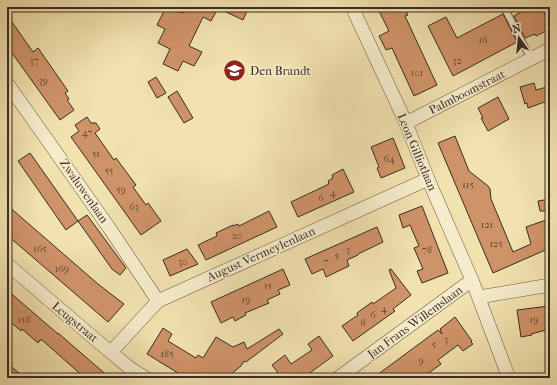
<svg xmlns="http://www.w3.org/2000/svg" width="557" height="385" font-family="'IM FELL French Canon',serif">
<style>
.building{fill:#cf9368;stroke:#392b25}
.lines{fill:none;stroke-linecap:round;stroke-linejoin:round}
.service-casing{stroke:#675948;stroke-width:8}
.minor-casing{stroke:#675948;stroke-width:14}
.service{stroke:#f6eccb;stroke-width:6}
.minor{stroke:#f6eccb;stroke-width:13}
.labels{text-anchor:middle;stroke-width:3;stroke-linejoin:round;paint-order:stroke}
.number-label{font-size:10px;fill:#5e4536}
.poi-label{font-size:12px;fill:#392b25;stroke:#f6eccb;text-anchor:start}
.street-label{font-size:12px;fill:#392b25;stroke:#f6eccb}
</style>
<rect width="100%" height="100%" fill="#f1e2af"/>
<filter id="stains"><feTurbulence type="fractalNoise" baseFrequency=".005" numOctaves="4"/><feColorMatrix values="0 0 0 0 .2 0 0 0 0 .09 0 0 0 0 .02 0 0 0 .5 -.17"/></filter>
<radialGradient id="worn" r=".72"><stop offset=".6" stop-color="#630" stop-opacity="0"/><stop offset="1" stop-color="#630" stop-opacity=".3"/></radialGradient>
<!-- building -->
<g class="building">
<path d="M166,7H170L183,13L185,9L182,7H249L243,20L218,8L211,21L203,17L189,46L202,52L194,66L183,61L178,71L163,64L170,49L158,43L165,29L157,25Z"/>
<path d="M387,7H404L408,15L405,16L437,85L414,96L392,48L386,50L379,36L389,31L379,11Z"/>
<path d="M530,7H541L550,24L546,26L548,30L536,36L535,34L525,38L514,16Z"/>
<path d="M503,14L517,42L453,76L428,26L446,17L457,38Z"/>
<path d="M7,15L33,52L38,48L68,91L65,93L69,99L67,100L74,110L60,120L7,46Z"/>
<path d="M156,77L166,93L157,98L148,82Z"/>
<path d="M534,83L536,90L550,86V100L528,108L527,103L525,104L520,87Z"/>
<path d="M177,91L193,118L184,123L168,97Z"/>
<path d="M498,97L509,119L488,131L481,118H483L478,108Z"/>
<path d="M87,117L91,123H96L100,129L95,133L114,160L116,158L136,185L133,187L146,205L148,203L161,221L141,235L71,137L79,131L75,125Z"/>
<path d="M455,136L469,171L488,186L490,189L491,199L513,252L531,244L526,227L546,220L550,248L493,273L438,143Z"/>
<path d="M393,138L405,168L381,178L377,168L379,167L371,147Z"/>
<path d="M30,153L78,221L66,230L18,161Z"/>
<path d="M343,169L354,192L298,217L291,202L329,184L328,181L333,178L332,175Z"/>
<path d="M550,199V211H540L538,201Z"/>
<path d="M7,205L98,284L124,304L108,322L7,235Z"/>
<path d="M422,206L448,273L422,283L417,271L423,269L414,248L419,246L410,225L403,228L399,215Z"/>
<path d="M269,211L277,227L206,260L198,245L217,236L216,233L233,225V226L238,224L239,226Z"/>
<path d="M87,215L126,268L120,275L112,269L78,221Z"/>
<path d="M377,227L383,242L358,254V255L347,260L349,266L326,277L323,269L312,274L305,259Z"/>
<path d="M187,249L198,264L170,276L163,260Z"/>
<path d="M283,269L290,285L278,290L280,294L267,300L269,303L245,313L246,315L235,321L233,317L221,323L211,302Z"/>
<path d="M391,269L411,295L393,309L395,311L353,341L342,326L358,315L357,313L372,302L373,304L396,288L389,270Z"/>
<path d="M7,290L58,334V333L110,378H85L42,340H40L38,343L22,329L21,331L7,319Z"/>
<path d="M549,306L550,329L531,334L532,335L521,337L517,310Z"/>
<path d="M455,317L472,341L471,342L473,344L463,351L458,345L438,360L441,364L422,378H373L438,330L442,334L440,329Z"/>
<path d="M163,328L172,334L168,341L196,358L198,355L203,358L216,337L233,347L244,342L247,349L279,329L283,334L246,362L244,361L241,366L226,378H186L147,354Z"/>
<path d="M319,336L333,356L303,378H282L272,365L285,355L291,364L312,350L308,344Z"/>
<path d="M7,363L25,378H7Z"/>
</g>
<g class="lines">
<defs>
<path id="service" d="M504,7L531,59"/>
<g id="minor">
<path d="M352,7L406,123L428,179L472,280L509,378"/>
<path d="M7,83L110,229L158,301"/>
<path d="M406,123L550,49"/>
<path d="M7,264L96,340L131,369L146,378"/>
<path d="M479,297L550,285"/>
<path d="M111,352L158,301L428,179"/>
<path d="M338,378L472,280"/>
</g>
</defs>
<!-- service casing -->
<use href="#service" class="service-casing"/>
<!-- minor casing -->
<use href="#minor" class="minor-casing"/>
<!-- service -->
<use href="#service" class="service"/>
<!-- minor -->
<use href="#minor" class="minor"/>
</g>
<!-- icons -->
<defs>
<symbol id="school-disc" viewBox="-11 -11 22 22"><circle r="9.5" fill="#8f2418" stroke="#f6eccb"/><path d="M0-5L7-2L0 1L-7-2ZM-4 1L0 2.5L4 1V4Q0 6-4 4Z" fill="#fff"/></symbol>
</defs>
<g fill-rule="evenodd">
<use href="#school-disc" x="222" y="58" width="25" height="25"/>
</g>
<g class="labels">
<!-- number labels -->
<g class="number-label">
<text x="483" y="43">16</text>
<text x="34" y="64">37</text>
<text x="457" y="64">32</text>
<text x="417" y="76">101</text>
<text x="43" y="84">39</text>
<text x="87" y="136">47</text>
<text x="96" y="157">51</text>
<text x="389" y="162">64</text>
<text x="109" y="174">55</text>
<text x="468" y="188">115</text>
<text x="121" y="193">59</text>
<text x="333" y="196">4</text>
<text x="321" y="201">6</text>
<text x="134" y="210">63</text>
<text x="487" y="228">121</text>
<text x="237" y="239">20</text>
<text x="496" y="247">125</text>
<text x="40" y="252">165</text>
<text x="348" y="253">3</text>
<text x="427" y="253">78</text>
<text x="337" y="259">5</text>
<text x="183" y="265">30</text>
<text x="326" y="265">7</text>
<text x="62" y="272">169</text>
<text x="268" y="289">15</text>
<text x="246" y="303">19</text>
<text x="384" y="312">4</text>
<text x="373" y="318">6</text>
<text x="24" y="323">158</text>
<text x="534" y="323">19</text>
<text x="363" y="326">8</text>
<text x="446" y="343">3</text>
<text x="434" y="348">5</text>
<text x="167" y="357">185</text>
<text x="421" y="364">9</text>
</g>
<!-- poi labels -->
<g class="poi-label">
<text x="250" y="75">Den Brandt</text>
</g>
<!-- street labels -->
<g class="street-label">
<text transform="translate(467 92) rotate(-27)" y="4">Palmboomstraat</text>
<text transform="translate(417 152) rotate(67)" y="4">Leon Gilliotlaan</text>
<text transform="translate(84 191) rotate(55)" y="4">Zwaluwenlaan</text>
<text transform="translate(261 254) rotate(-24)" y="4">August Vermeylenlaan</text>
<text transform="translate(75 322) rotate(40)" y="4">Leugstraat</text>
<text transform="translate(415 322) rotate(-36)" y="4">Jan Frans Willemslaan</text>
</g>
</g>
<!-- margin -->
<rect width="557" height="385" fill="none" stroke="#f1e2af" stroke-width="24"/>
<rect x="8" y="8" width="541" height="369" fill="none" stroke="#392b25" stroke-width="2"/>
<rect x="12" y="12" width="533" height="361" fill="none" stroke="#392b25"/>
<!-- north arrow -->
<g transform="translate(519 38) rotate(345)" stroke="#f6eccb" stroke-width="3" paint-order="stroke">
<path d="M0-3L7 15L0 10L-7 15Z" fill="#392b25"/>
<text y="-6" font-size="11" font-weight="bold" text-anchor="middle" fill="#392b25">N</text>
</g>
<rect width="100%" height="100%" filter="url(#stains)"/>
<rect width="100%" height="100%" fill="url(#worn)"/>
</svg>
